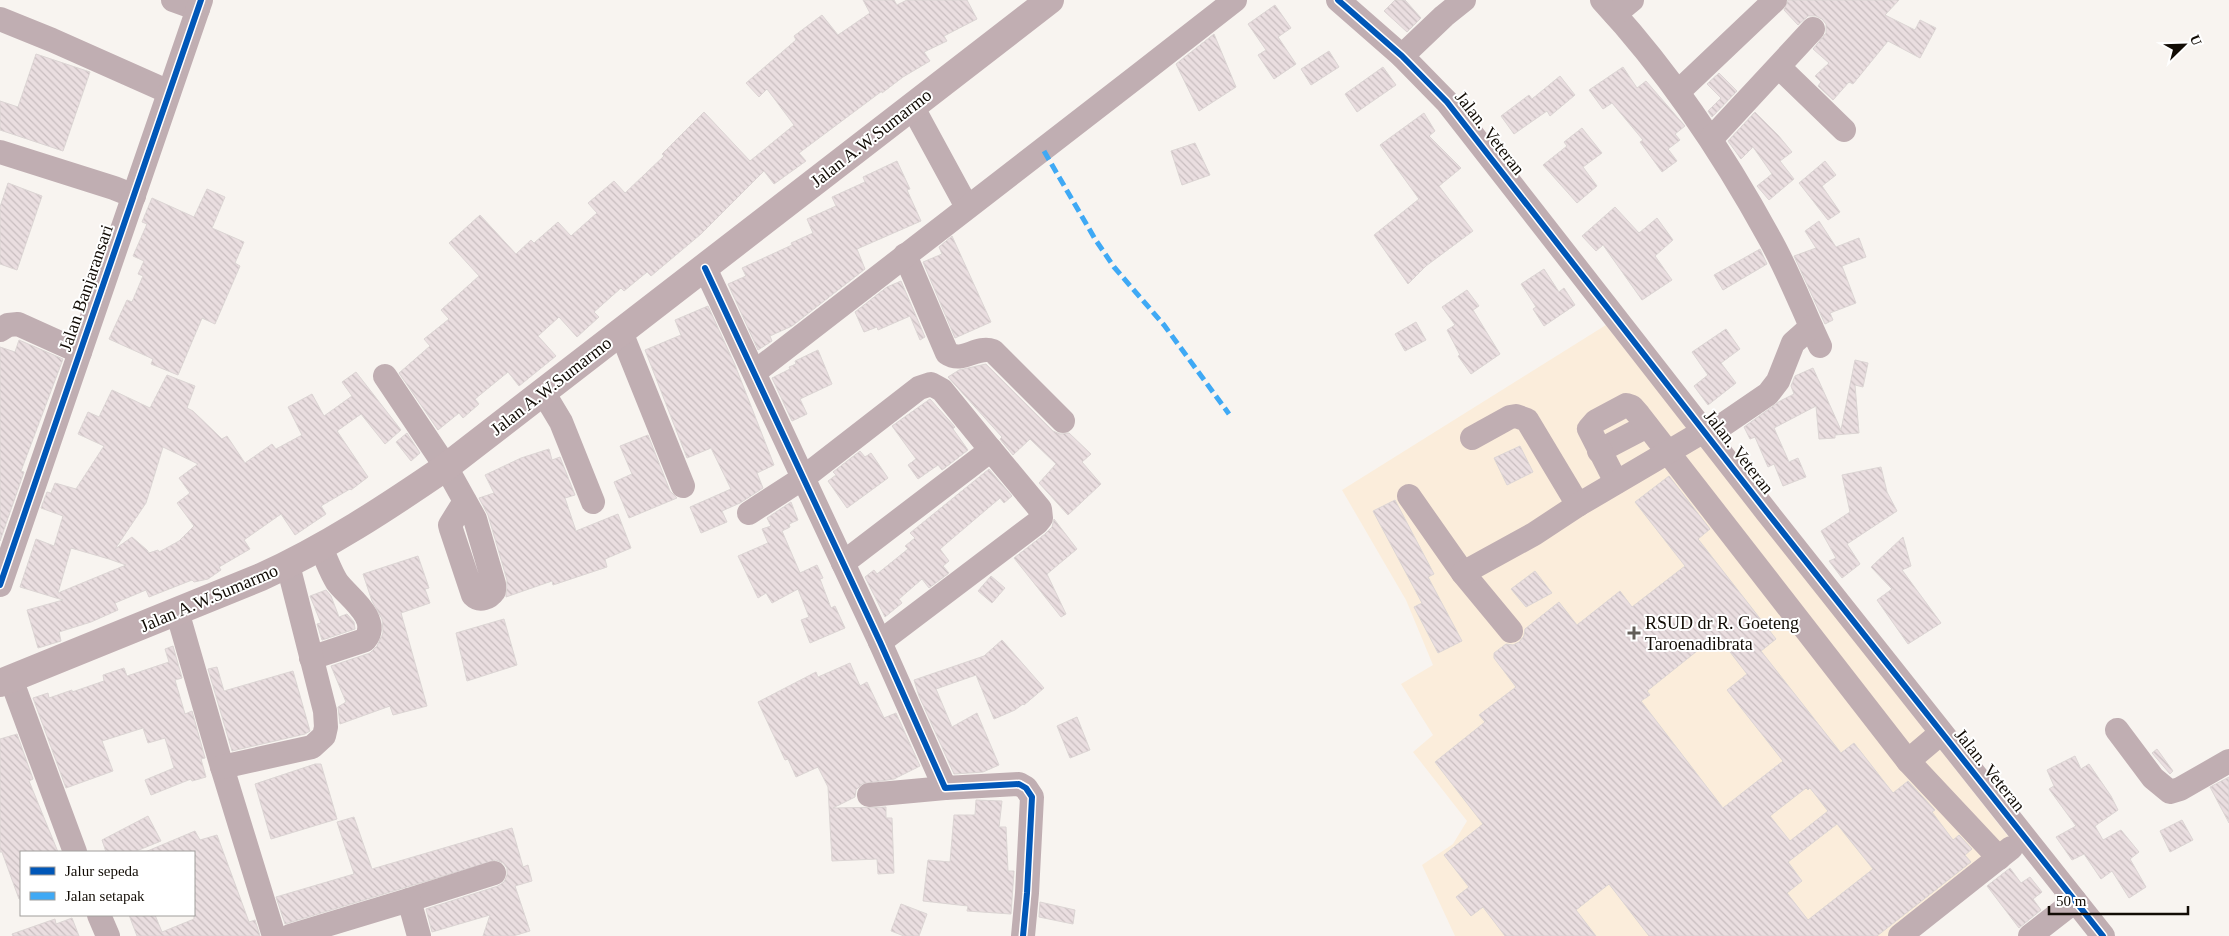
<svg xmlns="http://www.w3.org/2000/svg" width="2229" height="936" font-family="Georgia,serif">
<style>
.built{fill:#fbeddb}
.building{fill:url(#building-back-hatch);stroke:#dcd5d4;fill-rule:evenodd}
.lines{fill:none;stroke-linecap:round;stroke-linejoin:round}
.minor{stroke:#c0aeb2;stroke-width:24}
.major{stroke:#c1aeb2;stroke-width:28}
.quiet{stroke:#3fa9f5;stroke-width:5;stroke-dasharray:10 5;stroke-linecap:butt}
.cycleway-casing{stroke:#fff;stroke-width:9}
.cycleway{stroke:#0057b8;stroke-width:6}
.poi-dot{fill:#625d57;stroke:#fff;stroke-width:2}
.labels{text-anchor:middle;stroke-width:4;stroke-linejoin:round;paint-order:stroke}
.street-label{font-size:18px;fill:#120c05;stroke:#fff}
.poi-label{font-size:18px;fill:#120c05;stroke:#fff;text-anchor:start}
</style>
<defs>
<pattern id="building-back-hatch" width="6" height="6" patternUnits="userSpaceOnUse" patternTransform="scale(1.25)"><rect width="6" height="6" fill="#eadee0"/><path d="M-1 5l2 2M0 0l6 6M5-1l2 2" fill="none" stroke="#c8bdbf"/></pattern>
</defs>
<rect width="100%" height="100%" fill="#f8f4f0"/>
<!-- built -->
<path class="built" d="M1606,325L2019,850L1913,936H1455L1422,865L1453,844L1467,821L1413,752L1433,735L1401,684L1433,665L1406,600L1342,490Z"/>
<!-- building -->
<g class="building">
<path d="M863,0H894L897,5L907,0H967L977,19L944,36L947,41L924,52L930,61L903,77L882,93V91L799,153L806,161L774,184L764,171L701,234L651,276L647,272L624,291L621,288L594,312L599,317L577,337L559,317L538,336L556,356L519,386L508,372L475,399L479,404L463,418L459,413L438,430L399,373L430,346L424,339L449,319L441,310L479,276L449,243L480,215L516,254L531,240L534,243L558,222L571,236L597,213L588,203L614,181L625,193L664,156L662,154L704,112L750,161L794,125L767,89L759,97L746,83L796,40L794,36L822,15L838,35L870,13Z"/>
<path d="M1395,0H1405L1421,18L1407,32L1384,11Z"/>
<path d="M1788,0H1899L1885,15L1915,30L1920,20L1936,28L1920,58L1888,41L1853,84L1849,82L1833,100L1818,86L1821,82L1815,76L1829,63L1813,49L1826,33V24L1822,19L1816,16H1808L1798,25L1784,10Z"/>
<path d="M1275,5L1291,28L1278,37L1296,64L1274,79L1258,55L1266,50L1248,24Z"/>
<path d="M1214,34L1236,87L1199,111L1176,64Z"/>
<path d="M1329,51L1339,67L1311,85L1301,69Z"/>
<path d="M36,54L90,72L63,151L0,130V101L18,107Z"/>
<path d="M1383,67L1396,85L1357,112L1345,94Z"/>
<path d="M1623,67L1637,88L1646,81L1685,126L1675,134L1680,140L1668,149L1677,161L1662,172L1640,142L1643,140L1612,103L1603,109L1589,90Z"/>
<path d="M1719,73L1737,91L1712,117L1708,111L1721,98L1707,84Z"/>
<path d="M1560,76L1575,95L1550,116L1547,111L1514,134L1501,116L1529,95L1532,99Z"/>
<path d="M1755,112L1778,135L1792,152L1780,161L1794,179L1769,200L1757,186L1772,174L1753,147L1741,159L1728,141Z"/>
<path d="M1424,113L1435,131L1429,136L1461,168L1439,186L1473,231L1426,266L1408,284L1374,235L1419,199L1380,145Z"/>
<path d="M1582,128L1602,153L1583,167L1597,186L1577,203L1543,165L1567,146L1564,142Z"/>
<path d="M1195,143L1210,175L1182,185L1171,151Z"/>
<path d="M897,161L910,189L907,190L921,221L857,249L865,269L792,326L770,336L772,341L758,350L728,284L746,276L742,268L792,245L791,243L813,233L807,219L836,206L832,197L865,182L863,177Z"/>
<path d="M1825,161L1836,175L1822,186L1840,212L1828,220L1799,183Z"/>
<path d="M8,183L42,196L17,270L0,264V207Z"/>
<path d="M207,189L225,197L212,228L244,242L235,263L240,266L215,324L202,318L178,375L151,364L153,359L109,339L127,300L132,302L143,276L138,274L144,261L133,256L147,224L142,222L152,198L194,217Z"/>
<path d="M1615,207L1639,233L1657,218L1673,240L1655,256L1672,280L1642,300L1603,245L1596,251L1582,236Z"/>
<path d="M1819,221L1836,247L1859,238L1866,257L1842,266L1856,303L1830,313L1833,320L1825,324L1794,256L1816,248L1805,231Z"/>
<path d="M952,236L991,322L955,338L923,262L942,254L939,247Z"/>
<path d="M1760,249L1767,264L1723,290L1714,275Z"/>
<path d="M1544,269L1559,292L1564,288L1575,305L1544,326L1533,309L1536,307L1521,284Z"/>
<path d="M901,281L925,337L920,340L910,316L878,330L877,327L864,332L855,312L887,287Z"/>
<path d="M1467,290L1479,306L1473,310L1500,354L1471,374L1458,356L1460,355L1447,330L1455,325L1442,307Z"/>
<path d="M708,306L735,365L774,465L757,473L763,488L740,503L722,511L727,522L701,533L690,507L731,489L711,448L687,458L645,350L681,335L675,320Z"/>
<path d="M1416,322L1426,340L1405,351L1395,334Z"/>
<path d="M1726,329L1740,349L1721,363L1736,383L1708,405L1694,386L1708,375L1692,352Z"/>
<path d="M19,340L63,359L21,471L24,472L0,541V347L15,352Z"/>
<path d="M818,350L832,384L800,399L807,414L792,421L772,378L790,369L789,367L796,364L795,361Z"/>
<path d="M1855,360L1868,363L1863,387L1855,385L1859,433L1835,435V438L1819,439L1816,406L1774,428L1789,462L1798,458L1806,477L1783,486L1774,464L1768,467L1755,437L1750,439L1744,427L1780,401L1794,394L1791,386L1795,376L1813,368L1841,430Z"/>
<path d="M986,364L1053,431L1060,434L1069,433L1091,454L1082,462L1101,484L1068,515L1039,483L1056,464L1030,439L1013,455L1000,439L1002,437L948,377L959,370Z"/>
<path d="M356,372L401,430L385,444L361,414L337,431L368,477L351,490L350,489L321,506L326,514L295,535L281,514L244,540L250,549L219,567L221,570L208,579L194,582L192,580L149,597L146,590L115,603L118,610L91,622L59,632L61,641L38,648L27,610L63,600L20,587L36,539L54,546L63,516L41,508L47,492L51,493L55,483L76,489L104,446L78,434L88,412L99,417L112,390L150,408L167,375L195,386L187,408L193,411L222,439L227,436L245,463L272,444L276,449L302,435L288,407L312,394L324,416L352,396L342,382ZM163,447L198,464L179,478L190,493L177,503L194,526L179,541L159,552L158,550L149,553L147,550L132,537L115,549L146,503ZM71,548L109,559L126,565L58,593Z"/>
<path d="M930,399L955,427L953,429L968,450L942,470L938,465L918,479L908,465L916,459L892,426Z"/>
<path d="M407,433L420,453L411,461L396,442Z"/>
<path d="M648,435L670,491L677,498L629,518L614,482L632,474L620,446Z"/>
<path d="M1520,446L1533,472L1507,485L1494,458Z"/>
<path d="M549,449L552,460L560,457L575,495L565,498L576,531L618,514L631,548L605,559L607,567L553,585L552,581L506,597L507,580L488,515L479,498L494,493L485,475L521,458Z"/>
<path d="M860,451L865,457L871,453L888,478L847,508L828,481L836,475L833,472Z"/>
<path d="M1881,467L1887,492L1897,511L1847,544L1860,564L1842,578L1829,561L1836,558L1821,531L1850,512L1842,475Z"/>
<path d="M989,469L1012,496L1004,503L1000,498L940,549L949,561L943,566L949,573L929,588L922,579L899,599L902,603L885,617L865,577L874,570L877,574L908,549L905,546L915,538L910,533Z"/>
<path d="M1669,476L1710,529L1698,539L1776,639L1761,651L1841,753L1854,743L1893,793L1908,781L1935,810L1932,812L1953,840L1959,835L1972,849L1965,855L1971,862L1877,936H1649L1609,884L1576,910L1596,936H1505L1483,907L1471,916L1456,897L1469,887L1444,855L1483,824L1435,762L1485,722L1479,715L1516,687L1494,658V653L1506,644L1513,645L1519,642L1524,636L1525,629L1559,602L1577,625L1620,591L1632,607L1685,566L1635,502ZM1717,635L1747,674L1727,690L1783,761L1723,808L1641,701L1650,695L1647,691ZM1806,788L1808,790L1810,788L1828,811L1790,841L1770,816ZM1837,824L1873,869L1808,920L1787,893L1802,881L1788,862Z"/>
<path d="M1395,500L1434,574L1428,577L1462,641L1438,653L1414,607L1422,603L1373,511Z"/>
<path d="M791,502L798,520L789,524L790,527L782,531L800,573L817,565L823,578L820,579L831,608L835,606L845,628L810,643L801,620L809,617L798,589L772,603L766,593L758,598L738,556L768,543L762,529L771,526L767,518Z"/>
<path d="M1054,519L1077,549L1047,574L1066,614L1061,617L1014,558L1045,534L1052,527Z"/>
<path d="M1903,537L1911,566L1902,570L1941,623L1908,644L1877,600L1892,589L1871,567Z"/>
<path d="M418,556L429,588L425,589L430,603L401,613L427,706L393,715L390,706L340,724L338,707L346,702L331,666L370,653L377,646L383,633L382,619L372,601L363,574Z"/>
<path d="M1535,571L1552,593L1526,607L1511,589Z"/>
<path d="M991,576L1005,588L992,603L978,591Z"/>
<path d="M326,590L331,596L339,617L347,614L354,622L355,629L322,640L317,624L321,623L310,596Z"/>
<path d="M504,619L517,665L467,681L456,633Z"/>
<path d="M1002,640L1044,688L1024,705L1023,704L1015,710L994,719L976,675L936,689L952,727L977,713L999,765L983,772L954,774L919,696L914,680L984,656Z"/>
<path d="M173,646L182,678L175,680L185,714L192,711L205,758L201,759L206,777L192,781L191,779L151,795L145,780L174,768L165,738L148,743L143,728L102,741L113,771L66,788L33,698L48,693L49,698L72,690V692L104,681L103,675L124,668L127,676L169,662L165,649Z"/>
<path d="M850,663L860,686L867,682L884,718L896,713L920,766L894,779L862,784L856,790L855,797L833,808L886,807V818H892L894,873L878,874L877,859L832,861L828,787L818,767L796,777L788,759L785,760L758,702L816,672L818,677Z"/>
<path d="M217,667L224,691L293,671L310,731L305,734L232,751L208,669Z"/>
<path d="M1077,717L1090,750L1070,758L1057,726Z"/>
<path d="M17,734L33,779L29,781L58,852H21V899H19L2,852H0V739Z"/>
<path d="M2157,749L2173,771L2170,774L2152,753Z"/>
<path d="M2075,756L2081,769L2089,764L2111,796L2118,810L2095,826L2103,840L2121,830L2139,852L2130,859L2146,887L2129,898L2112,871L2101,879L2084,854L2072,860L2056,837L2076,826L2049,789L2054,786L2047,770Z"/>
<path d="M315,764H321L337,819L271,839L255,784Z"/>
<path d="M2229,777V823L2210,787Z"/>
<path d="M976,800L1002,801L999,827H1006L1008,871H1014L1011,914L967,911L968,906L923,901L928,860L950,862L954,815H975Z"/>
<path d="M148,816L161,841L134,852H106L102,840Z"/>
<path d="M354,817L372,869L512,828L523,867L528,865L532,881L515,886L530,931L513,936H483L490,915L432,932L426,909L498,886L504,882L507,875V868L503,863L496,860L285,924L276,897L354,874L337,822Z"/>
<path d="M2182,820L2193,840L2170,852L2160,831Z"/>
<path d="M195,831L200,840L217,835L249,922L255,920L260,936H137L129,915H155L162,932L194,919V852H145Z"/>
<path d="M2010,868L2021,883L2030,877L2042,892L2033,899L2041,910L2019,928L1987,886Z"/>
<path d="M1040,902L1075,910L1073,924L1039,917Z"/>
<path d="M901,904L927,914L919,936H904L891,931Z"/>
<path d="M72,918L79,936H13L12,934L55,919L56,924Z"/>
</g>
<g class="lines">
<!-- minor -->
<g class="minor">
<path d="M173,0L198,9"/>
<path d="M1338,0L1402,56L1447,102L1766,511L2103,936"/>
<path d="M1602,0C1669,72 1723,153 1770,239C1789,273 1803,310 1820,346"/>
<path d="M1615,14L1632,0"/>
<path d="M0,19L52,40L169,92"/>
<path d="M1402,56L1444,16L1464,0"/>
<path d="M1779,67L1844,130"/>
<path d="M1678,92L1775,0"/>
<path d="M912,106L967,207"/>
<path d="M1711,139L1813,29"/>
<path d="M0,152L114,188L134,196"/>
<path d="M905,255L947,353C963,364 976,345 993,351L1063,421"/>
<path d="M705,268L880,642L945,788L1019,784L1026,788L1032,797L1027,893L1023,936"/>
<path d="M0,330L8,325L18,324L80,352"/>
<path d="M621,332L683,486"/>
<path d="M755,372C915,247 1076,125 1235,0"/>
<path d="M385,376L446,467L475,519L494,584V591C489,598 480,602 473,595L451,529L450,525L465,501"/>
<path d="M543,392L561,422L593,502"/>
<path d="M1708,435L1768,394L1778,381L1793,343L1811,327"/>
<path d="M1472,438L1510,417L1516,416L1527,420L1578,505"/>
<path d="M1599,451L1647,426"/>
<path d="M1616,482L1589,429L1596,421L1626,405L1632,407L1639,415L1908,761L1999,858"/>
<path d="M1409,496L1463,573L1511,631"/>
<path d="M749,513L803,478L919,388L931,384L942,390L991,450"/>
<path d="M843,563L991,450L1040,509L1041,518L1037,523L880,642"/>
<path d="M1463,573L1534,534L1578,505L1704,431"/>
<path d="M0,585L201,0"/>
<path d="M177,611L222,767L274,936"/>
<path d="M311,658L365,640C382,619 347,596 337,582C330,571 326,558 320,546"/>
<path d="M11,679L75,852"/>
<path d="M2117,730L2153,778L2170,792L2180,789L2229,761"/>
<path d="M1908,761L1941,733"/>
<path d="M222,767L312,747L324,736L326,727L325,711L288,565"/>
<path d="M869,795L945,788"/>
<path d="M409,900L494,873"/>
<path d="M99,915L108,936"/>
<path d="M290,936L409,900L419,936"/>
<path d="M1900,936L2011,848"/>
<path d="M2030,936L2075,901"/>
</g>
<!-- major -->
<path class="major" d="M0,683L261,577C327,547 386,508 446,467L1050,0"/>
<!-- quiet -->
<path class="quiet" d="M1044,151L1095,239L1114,267L1164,325L1229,414"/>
<defs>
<g id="cycleway">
<path d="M1338,0L1402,56L1447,102L1766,511L2103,936"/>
<path d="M705,268L880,642L945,788L1019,784L1026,788L1032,797L1027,893L1023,936"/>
<path d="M0,585L201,0"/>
</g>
</defs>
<!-- cycleway casing -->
<use href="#cycleway" class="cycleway-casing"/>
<!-- cycleway -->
<use href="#cycleway" class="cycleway"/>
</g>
<!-- markers -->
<path class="poi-dot" d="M1631.5 625.5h5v5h5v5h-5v5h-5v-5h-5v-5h5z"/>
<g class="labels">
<!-- street labels -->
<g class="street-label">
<text transform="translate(1490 133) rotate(52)" y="6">Jalan. Veteran</text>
<text transform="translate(871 138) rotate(-38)" y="6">Jalan A.W.Sumarmo</text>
<text transform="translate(86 288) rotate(-71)" y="6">Jalan Banjaransari</text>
<text transform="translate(551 386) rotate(-38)" y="6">Jalan A.W.Sumarmo</text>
<text transform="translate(1739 452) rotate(52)" y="6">Jalan. Veteran</text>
<text transform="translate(209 598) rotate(-23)" y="6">Jalan A.W.Sumarmo</text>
<text transform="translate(1990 770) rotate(51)" y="6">Jalan. Veteran</text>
</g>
<!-- poi labels -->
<g class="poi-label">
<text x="1645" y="629">RSUD dr R. Goeteng<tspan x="1645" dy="21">Taroenadibrata</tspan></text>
</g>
</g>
<!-- legend -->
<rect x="20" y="851" width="175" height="65" fill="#ffffff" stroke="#a09e9b"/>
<rect x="30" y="867" width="25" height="8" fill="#0057b8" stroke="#a09e9b"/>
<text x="65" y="876" font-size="15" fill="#120c05">Jalur sepeda</text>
<rect x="30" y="892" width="25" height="8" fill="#3fa9f5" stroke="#a09e9b"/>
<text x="65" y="901" font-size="15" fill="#120c05">Jalan setapak</text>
<!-- north arrow -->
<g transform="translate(2184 45) rotate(67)" stroke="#ffffff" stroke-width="4" paint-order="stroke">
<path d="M0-4L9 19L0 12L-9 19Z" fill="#120c05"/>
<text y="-8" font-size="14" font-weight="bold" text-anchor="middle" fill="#120c05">U</text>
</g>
<!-- scale -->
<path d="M2049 906v8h139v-8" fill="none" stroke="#120c05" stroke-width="2.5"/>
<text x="2056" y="906" font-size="15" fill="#120c05" stroke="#ffffff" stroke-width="4" paint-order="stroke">50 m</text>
</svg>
